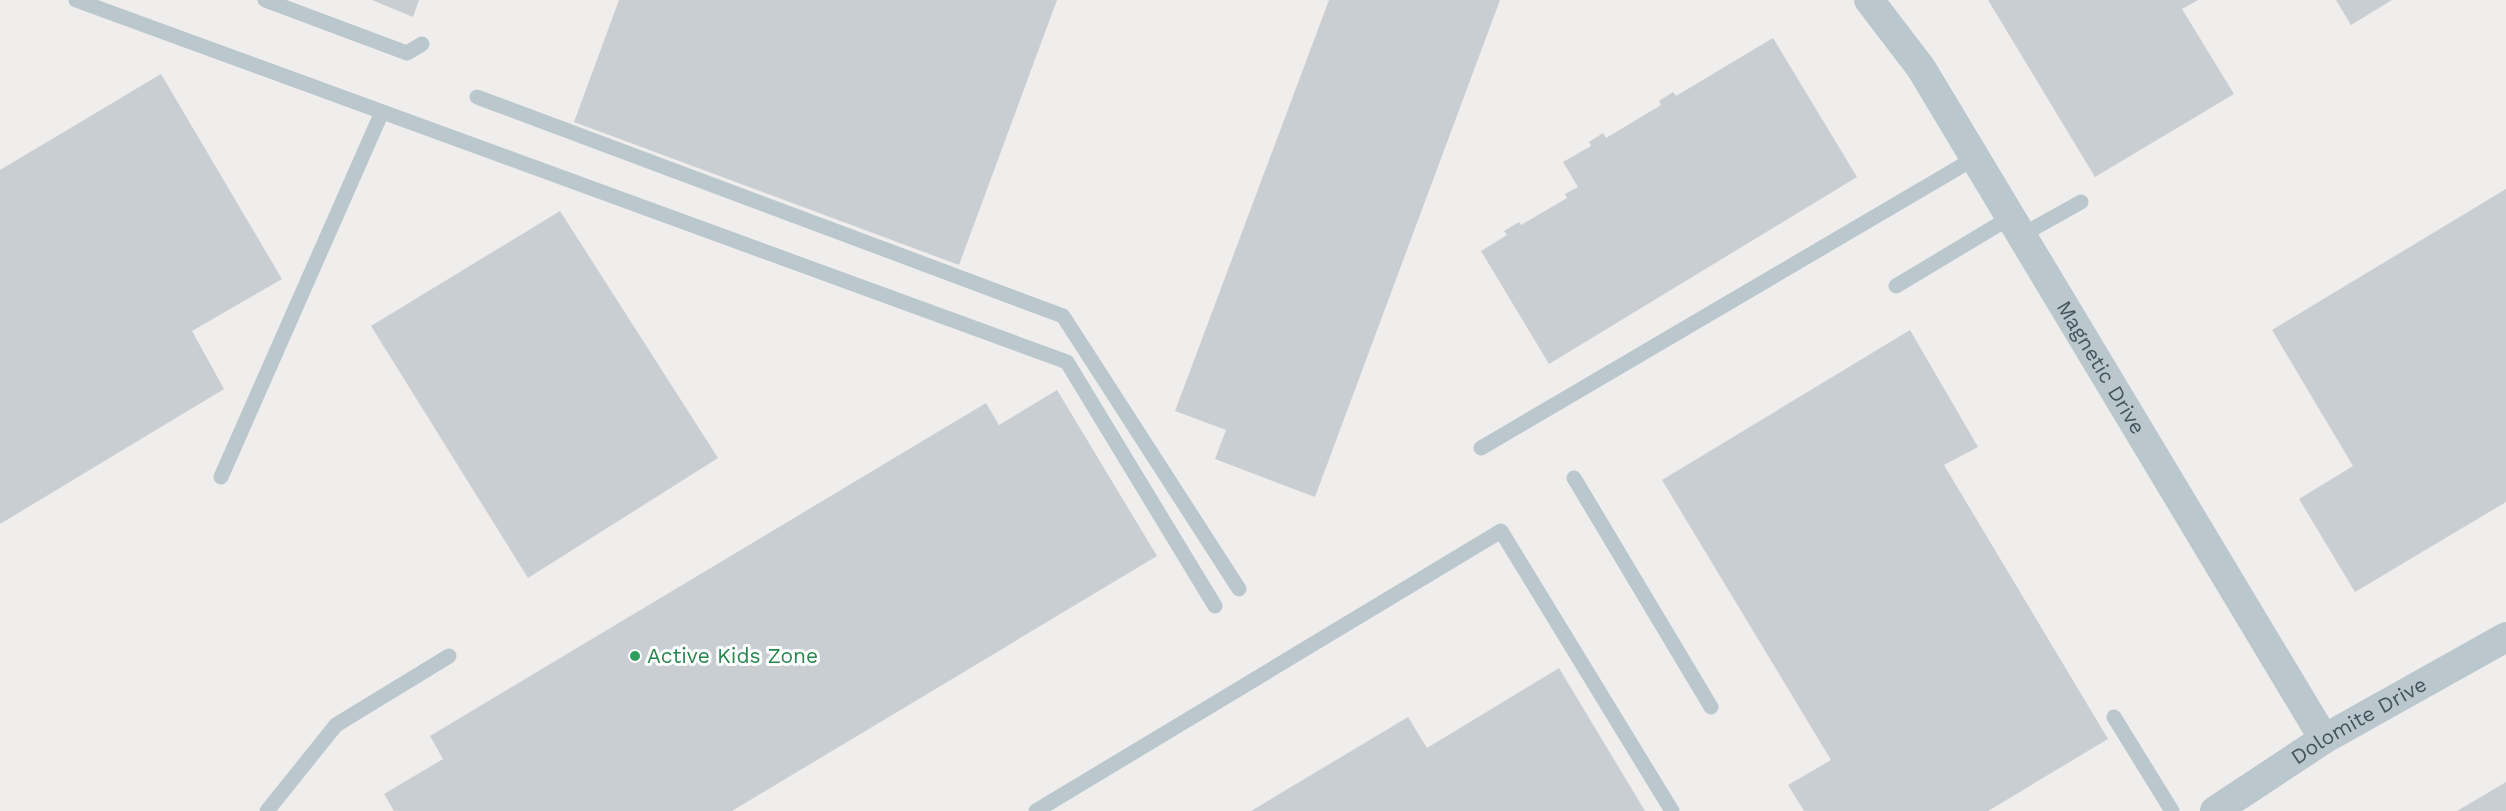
<svg xmlns="http://www.w3.org/2000/svg" width="2506" height="811" font-family="'Work Sans',sans-serif">
<style>
.building{fill:#c9ced3}
.lines{fill:none;stroke-linecap:round;stroke-linejoin:round}
.service{stroke:#bac8ce;stroke-width:15}
.minor{stroke:#bac8ce;stroke-width:30}
.leisure-dot{fill:#2e9e5b;stroke:#fff;stroke-width:2}
.labels{text-anchor:middle;stroke-width:6;stroke-linejoin:round;paint-order:stroke}
.street-label{font-size:21px;fill:#44545c;stroke:#fff}
.leisure-label{font-size:21px;fill:#27864d;stroke:#fff;text-anchor:start}
</style>
<rect width="100%" height="100%" fill="#f0eded"/>
<!-- building -->
<g class="building">
<path d="M372,0H419L413,17Z"/>
<path d="M619,0H1057L959,265L574,122Z"/>
<path d="M1329,0H1500L1315,497L1215,459L1226,430L1175,411Z"/>
<path d="M1988,0H2198L2182,9L2234,94L2095,177Z"/>
<path d="M2336,0H2392L2351,25Z"/>
<path d="M1773,38L1857,177L1549,364L1481,251L1507,235L1504,231L1519,222L1521,225L1567,198L1565,194L1578,187L1563,162L1591,146L1589,142L1603,133L1606,138L1661,105L1659,101L1673,92L1676,96Z"/>
<path d="M161,74L282,279L192,331L224,389L0,524V170Z"/>
<path d="M2506,189V502L2355,592L2299,499L2353,466L2272,330Z"/>
<path d="M560,211L718,458L528,578L371,326Z"/>
<path d="M1910,330L1978,447L1944,465L2108,739L1988,811H1804L1788,785L1831,760L1662,480Z"/>
<path d="M1057,390L1157,556L732,811H394L384,794L443,759L430,736L986,403L999,425Z"/>
<path d="M1559,668L1645,811H1251L1408,717L1427,748Z"/>
<path d="M2506,782V811H2457Z"/>
</g>
<g class="lines">
<!-- service -->
<g class="service">
<path d="M76,0L1067,362L1215,606"/>
<path d="M265,0L407,53L422,44"/>
<path d="M477,97L1063,316L1239,589"/>
<path d="M2022,235L2081,202"/>
<path d="M1896,286L2011,217"/>
<path d="M1481,448L1975,158"/>
<path d="M221,477L382,112"/>
<path d="M1574,478L1711,707"/>
<path d="M2114,717L2172,811"/>
<path d="M267,811L336,725L449,656"/>
<path d="M1036,811L1501,531L1672,811"/>
</g>
<!-- minor -->
<g class="minor">
<path id="s1" d="M1869,0L1921,68L2324,739"/>
<path id="s2" d="M2215,811L2324,739L2506,637"/>
</g>
</g>
<!-- markers -->
<circle class="leisure-dot" cx="635" cy="656" r="6"/>
<g class="labels">
<!-- street labels -->
<g class="street-label">
<text dy="7" stroke="none"><textPath href="#s1" startOffset="435">Magnetic Drive</textPath></text>
<text dy="7" stroke="none"><textPath href="#s2" startOffset="170">Dolomite Drive</textPath></text>
</g>
<!-- leisure labels -->
<g class="leisure-label">
<text x="647" y="663">Active Kids Zone</text>
</g>
</g>
</svg>
